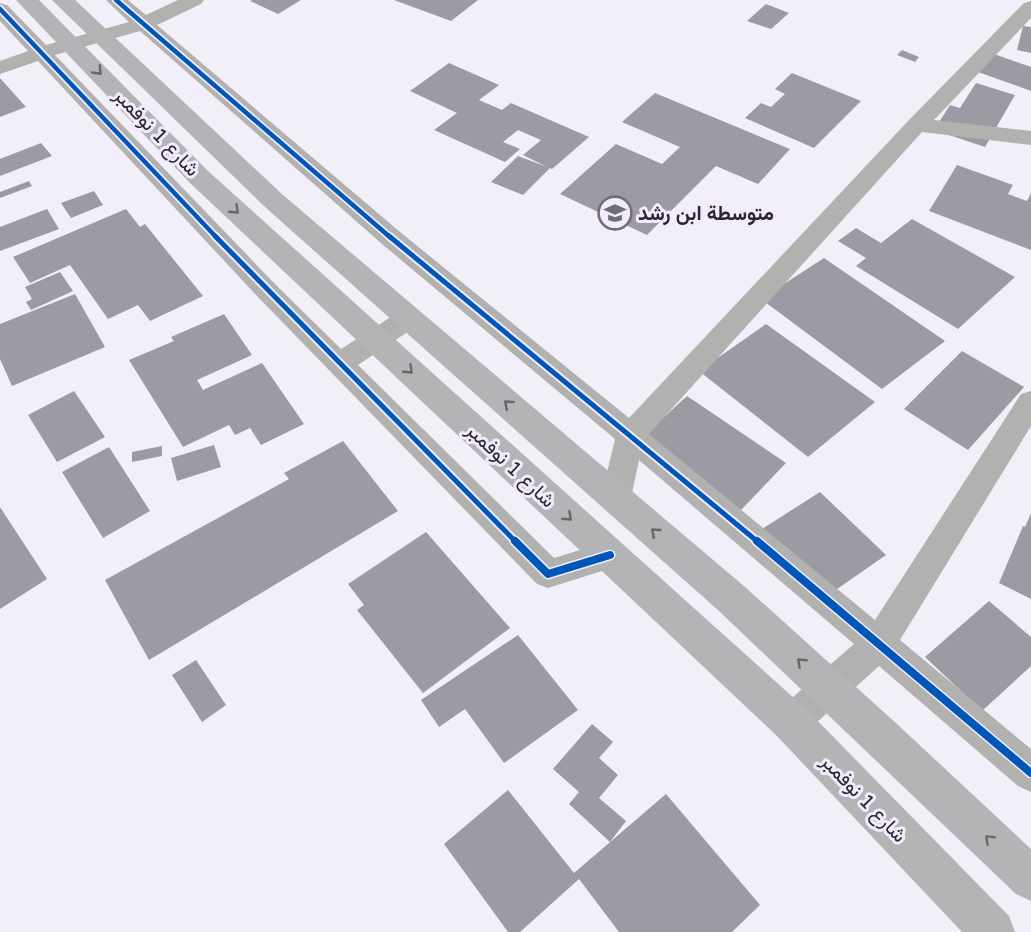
<svg xmlns="http://www.w3.org/2000/svg" width="1031" height="932" font-family="'Varela Round',Vazirmatn,sans-serif">
<style>
.building{fill:#9d9aa4}
.lines{fill:none;stroke-linecap:round;stroke-linejoin:round}
.street{fill:#b1b1b0;fill-rule:evenodd}
.primary{fill:#b3b4b5;fill-rule:evenodd}
.cycleway-far2-casing{stroke:#f1ebfd;stroke-width:8}
.cycleway-far1-casing{stroke:#f1ebfd;stroke-width:9}
.cycleway-casing{stroke:#f1ebfd;stroke-width:11}
.cycleway-far2{stroke:#0057b8;stroke-width:4.5}
.cycleway-far1{stroke:#0057b8;stroke-width:5}
.cycleway{stroke:#0057b8;stroke-width:8}
.oneway{stroke:#68676b}
.labels{text-anchor:middle;stroke-width:6;stroke-linejoin:round;paint-order:stroke}
.street-label{font-size:20px;fill:#2a282e;stroke:#f1ebfd}
.poi-label{font-size:20px;font-weight:bold;fill:#2a282e;stroke:#f1ebfd;text-anchor:start}
</style>
<rect width="100%" height="100%" fill="#f2eff9"/>
<!-- building -->
<g class="building">
<path d="M252,0H301L278,14L250,1Z"/>
<path d="M394,0H478L451,21Z"/>
<path d="M766,4L789,13L771,29L747,21Z"/>
<path d="M1023,26L1031,27V53L1017,50Z"/>
<path d="M902,50L919,57L915,62L897,55Z"/>
<path d="M994,54L1031,67V91L978,72Z"/>
<path d="M449,63L499,85L479,100L502,110L511,103L589,137L552,169L550,168L523,195L491,182L518,156L547,167L523,155L541,140L518,130L503,142L520,149L505,162L434,130L457,113L410,91Z"/>
<path d="M792,73L861,101L814,148L745,118L761,103L771,107L785,94L775,89Z"/>
<path d="M0,78L26,107L0,117Z"/>
<path d="M976,83L1015,95L985,147L934,130L950,105L960,108Z"/>
<path d="M655,93L790,149L758,184L716,166L647,235L560,194L616,144L662,164L680,147L622,122Z"/>
<path d="M41,143L52,156L0,176V159Z"/>
<path d="M957,165L1013,185L1008,194L1027,201L1031,193V250L929,211Z"/>
<path d="M29,181L32,186L0,198V192Z"/>
<path d="M94,191L103,205L71,218L61,203Z"/>
<path d="M47,209L59,229L0,251V227Z"/>
<path d="M126,209L140,227L145,224L203,296L150,321L138,305L108,319L70,265L30,283L13,257Z"/>
<path d="M912,219L1015,277L958,329L856,266L866,258L838,241L856,228L881,243Z"/>
<path d="M824,258L945,341L882,389L761,299Z"/>
<path d="M60,272L73,291L31,310L26,302L32,299L25,287Z"/>
<path d="M75,294L105,347L12,386L0,359V324Z"/>
<path d="M224,314L252,355L197,380L203,390L262,363L304,424L261,445L250,428L235,435L229,425L183,447L129,360L174,341L171,337Z"/>
<path d="M766,324L875,402L808,457L699,371Z"/>
<path d="M962,351L1024,387L968,450L904,409Z"/>
<path d="M74,391L105,437L57,462L28,415Z"/>
<path d="M687,396L786,463L741,510L640,439Z"/>
<path d="M343,441L398,511L149,660L105,580L289,479L284,473Z"/>
<path d="M214,445L221,467L177,481L171,458Z"/>
<path d="M162,446V456L132,462V452Z"/>
<path d="M109,447L150,511L103,538L62,472Z"/>
<path d="M820,492L886,555L827,596L762,529Z"/>
<path d="M0,507L47,579L0,609Z"/>
<path d="M1031,513V599L999,583L1023,526L1025,527Z"/>
<path d="M426,532L510,628L423,693L357,610L364,605L348,584Z"/>
<path d="M989,601L1031,637V666L982,711L925,657Z"/>
<path d="M518,635L578,710L504,763L465,709L439,727L421,700Z"/>
<path d="M196,660L226,705L202,722L172,675Z"/>
<path d="M592,724L613,742L599,758L618,775L599,798L626,821L610,842L569,804L579,792L553,769Z"/>
<path d="M508,790L574,873L666,794L760,905L732,932H619L579,879L520,932H508L444,844Z"/>
</g>
<g class="lines">
<!-- street -->
<path class="street" d="M106,0H128L146,15L178,0H204L201,4L157,25L400,232L629,418L909,120L1024,3L1031,1V18L934,120L1031,131V145L922,132L649,434L875,620L1021,394L1031,391V426L900,640L1031,749V792L1018,786L879,666L804,734L791,740L778,734L773,722L778,710L854,644L639,460L631,498L627,507L616,511L605,507L601,498L615,439L382,244L140,31L55,55L275,284L341,349L400,311L409,308L418,311L422,318L418,325L358,365L554,558L610,541L621,545L626,555L621,565L548,588L537,584L257,296L38,61L0,74V61L28,51L0,21V3L7,5L46,45L129,22Z"/>
<!-- primary -->
<g class="primary">
<path d="M16,0H39L208,171L805,708L1009,916L1015,932H962L777,736L190,183Z"/>
<path d="M52,0H75L283,195L745,587L897,724L1031,849V901L1016,894L719,611L265,207Z"/>
</g>
<defs>
<g id="cycleway-far2">
<path d="M116,0L391,238"/>
<path d="M0,9L217,238"/>
</g>
<g id="cycleway-far1">
<path d="M215,236L516,542"/>
<path d="M389,236L758,542"/>
</g>
<g id="cycleway">
<path d="M515,541L548,574L610,555"/>
<path d="M757,541L1031,773"/>
</g>
</defs>
<!-- cycleway-far2 casing -->
<use href="#cycleway-far2" class="cycleway-far2-casing"/>
<!-- cycleway-far1 casing -->
<use href="#cycleway-far1" class="cycleway-far1-casing"/>
<!-- cycleway casing -->
<use href="#cycleway" class="cycleway-casing"/>
<!-- cycleway-far2 -->
<use href="#cycleway-far2" class="cycleway-far2"/>
<!-- cycleway-far1 -->
<use href="#cycleway-far1" class="cycleway-far1"/>
<!-- cycleway -->
<use href="#cycleway" class="cycleway"/>
</g>
<!-- one-way arrows -->
<defs><path id="oneway-chevron" d="M-2-3.5L2.5 0L-2 3.5" fill="none" stroke-width="1.6" stroke-linecap="round" stroke-linejoin="round" transform="scale(1.5)"/></defs>
<g class="oneway">
<use href="#oneway-chevron" transform="translate(98 71) rotate(46)"/>
<use href="#oneway-chevron" transform="translate(235 210) rotate(43)"/>
<use href="#oneway-chevron" transform="translate(409 370) rotate(43)"/>
<use href="#oneway-chevron" transform="translate(508 404) rotate(-139)"/>
<use href="#oneway-chevron" transform="translate(568 517) rotate(43)"/>
<use href="#oneway-chevron" transform="translate(655 532) rotate(-139)"/>
<use href="#oneway-chevron" transform="translate(801 662) rotate(-137)"/>
<use href="#oneway-chevron" transform="translate(989 839) rotate(-136)"/>
</g>
<!-- icons -->
<defs>
<symbol id="school-ring" viewBox="-11 -11 22 22"><circle r="9.5" fill="#f1ebfd" stroke="#706e75" stroke-width="1.5"/><path d="M0-5L7-2L0 1L-7-2ZM-4 1L0 2.5L4 1V4Q0 6-4 4Z" fill="#706e75"/></symbol>
</defs>
<g fill-rule="evenodd">
<use href="#school-ring" x="596" y="194" width="38" height="38"/>
</g>
<g class="labels">
<!-- street labels -->
<g class="street-label">
<text transform="translate(157 132) rotate(46)" y="7">شارع 1 نوفمبر</text>
<text transform="translate(511 465) rotate(43)" y="7">شارع 1 نوفمبر</text>
<text transform="translate(864 798) rotate(46)" y="7">شارع 1 نوفمبر</text>
</g>
<!-- poi labels -->
<g class="poi-label">
<text x="638" y="220">متوسطة ابن رشد</text>
</g>
</g>
</svg>
